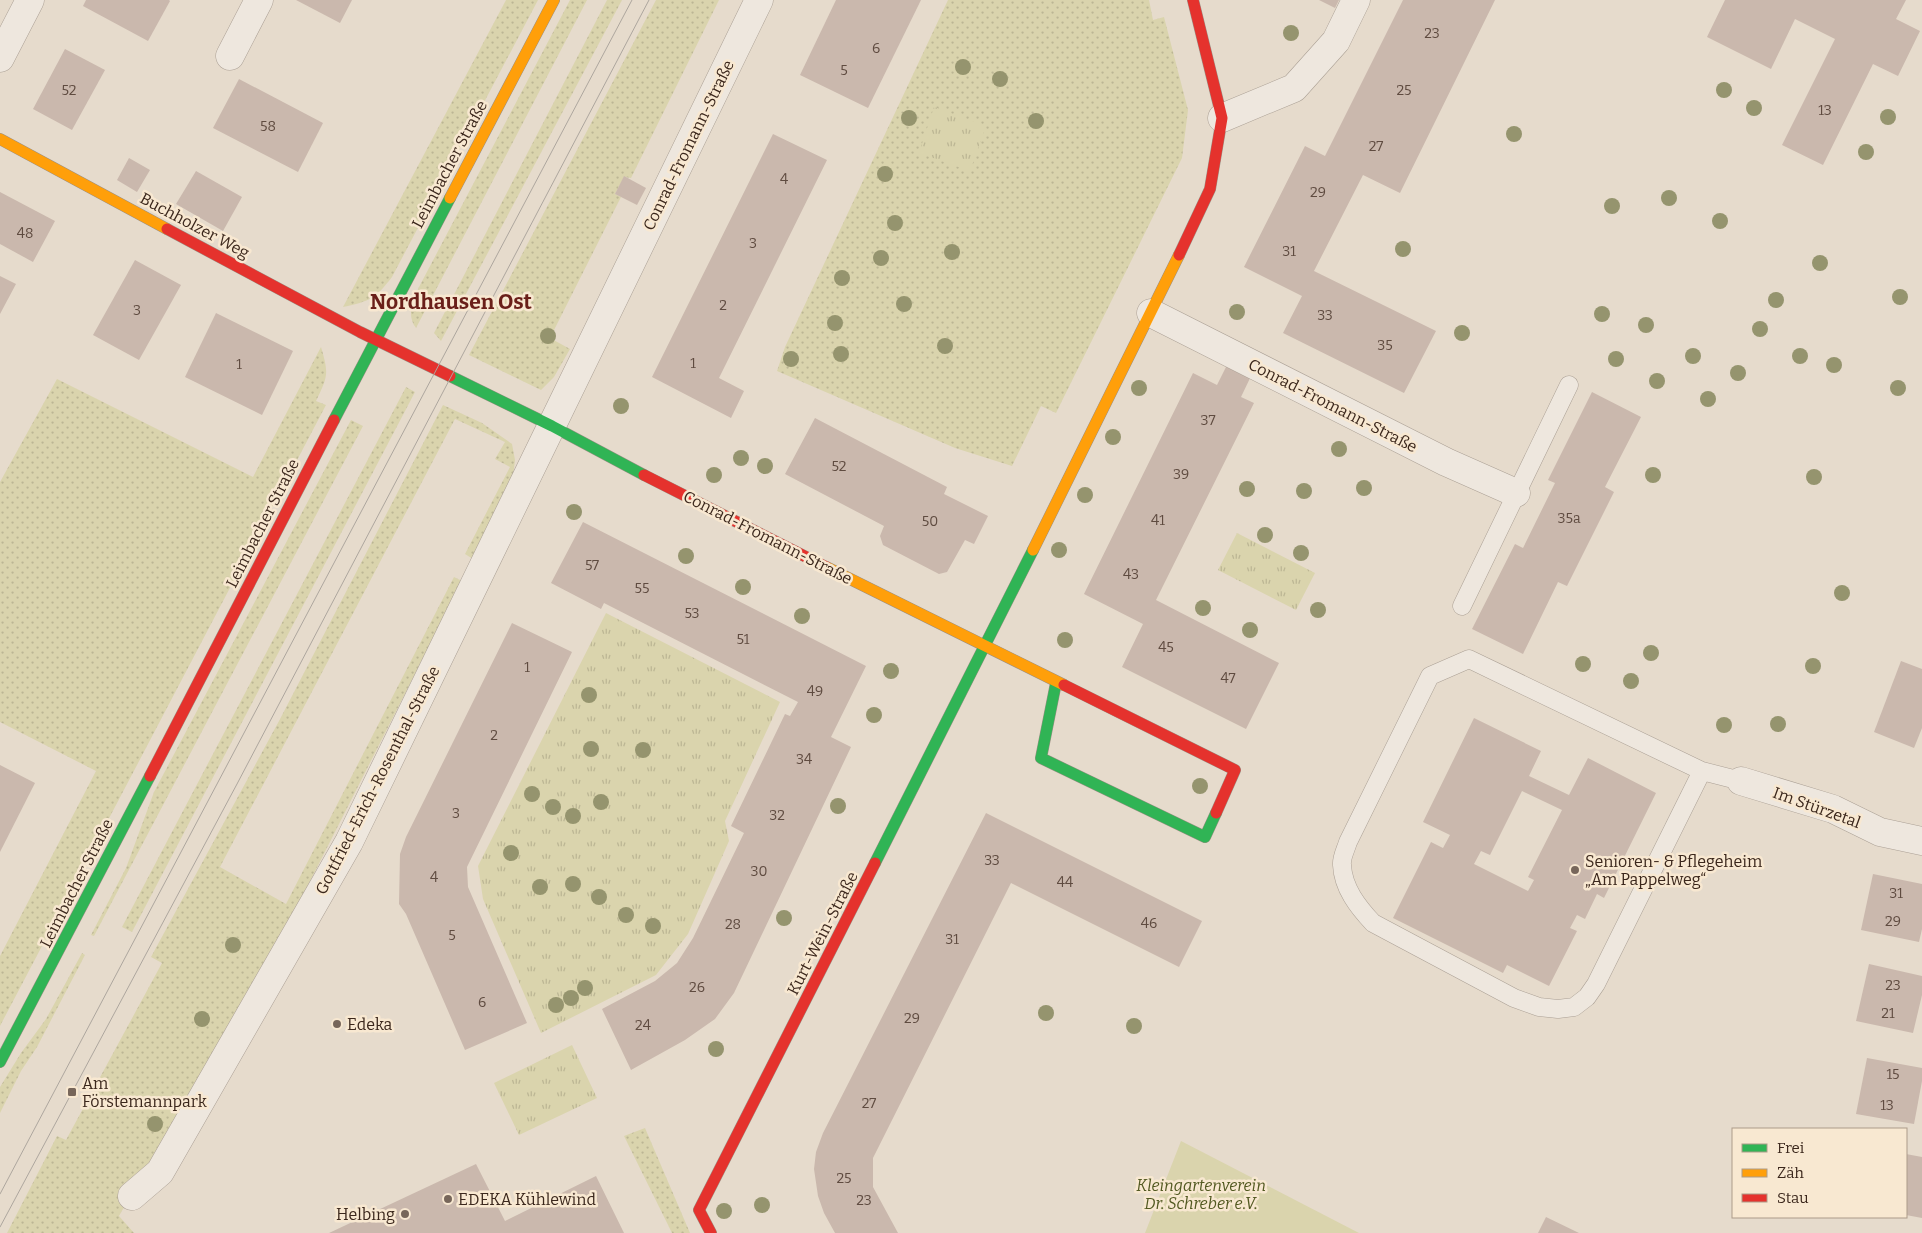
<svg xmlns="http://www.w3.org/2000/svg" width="1922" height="1233" font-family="Bitter,serif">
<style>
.grass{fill:url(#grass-dots)}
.park{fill:url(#park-tufts)}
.garden{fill:#dad4ad}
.building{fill:#cab8ad;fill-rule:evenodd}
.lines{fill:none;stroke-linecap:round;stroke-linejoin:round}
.lane-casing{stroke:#aba095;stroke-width:19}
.street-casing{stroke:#aba095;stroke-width:29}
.fast-casing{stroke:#9b9085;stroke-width:12}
.slow-casing{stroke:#9b9085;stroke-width:12}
.jam-casing{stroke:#9b9085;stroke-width:12}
.lane{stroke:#eee7de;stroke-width:18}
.street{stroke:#eee7de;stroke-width:28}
.fast{stroke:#30b455;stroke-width:11}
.slow{stroke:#ff9f0a;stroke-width:11}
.jam{stroke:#e5322d;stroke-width:11}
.tram{stroke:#ada69e;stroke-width:1}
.tree{fill:#95946e}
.poi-dot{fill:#77665a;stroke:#f8e8d1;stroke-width:2}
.labels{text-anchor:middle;stroke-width:5;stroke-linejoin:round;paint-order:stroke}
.number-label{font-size:14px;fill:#5f4b40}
.street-label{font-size:16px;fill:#3b271c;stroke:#f8e8d1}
.poi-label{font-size:16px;fill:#3b271c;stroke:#f8e8d1;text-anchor:start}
.park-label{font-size:16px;font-style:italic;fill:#525921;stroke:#f8e8d1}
.district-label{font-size:21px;font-weight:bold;fill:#6a1f19;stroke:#f8e8d1}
</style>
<defs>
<pattern id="grass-dots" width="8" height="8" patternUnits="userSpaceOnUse" patternTransform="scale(1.25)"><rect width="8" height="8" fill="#dad4ad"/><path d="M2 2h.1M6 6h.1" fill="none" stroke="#bcb694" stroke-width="1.8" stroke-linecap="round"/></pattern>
<pattern id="park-tufts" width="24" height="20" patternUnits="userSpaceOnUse" patternTransform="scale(1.25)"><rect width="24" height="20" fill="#dad4ad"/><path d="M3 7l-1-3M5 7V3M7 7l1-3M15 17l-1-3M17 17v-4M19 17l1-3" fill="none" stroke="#bcb694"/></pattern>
</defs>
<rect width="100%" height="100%" fill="#e6dbcc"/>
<!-- grass -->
<g class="grass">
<path d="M506,0H538L392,277C375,299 370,301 343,307Z"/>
<path d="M570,0H587L416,328C406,315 413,300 419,287Z"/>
<path d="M607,0H622L441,341L434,333Z"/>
<path d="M656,0H719L631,178L624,177L615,194L621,197L550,338L570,349L554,377L541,390L469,355Z"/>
<path d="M948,0H1149L1153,20L1164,17L1188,110L1182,158L1056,413L1041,406L1012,466L955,448L777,371L785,347Z"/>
<path d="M321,347C329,374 328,376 316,401L326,405L0,1026V956L96,771L0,722V482L57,379L253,477Z"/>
<path d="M406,387L415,392L132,932L122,927Z"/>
<path d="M443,405L482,423L512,444L515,460L513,477L473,559L465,554L510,467L495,459L505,442L455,419L220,867L286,904L454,577L462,581L296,909L119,1216L134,1233H7L57,1136L66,1140L162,963L151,957L279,721Z"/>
<path d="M351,420L363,426L94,936L91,935L126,868L154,792Z"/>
<path d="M82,953L85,955L37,1047L21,1071L0,1113V1087L21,1053L46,1019Z"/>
<path d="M645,1128L690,1233H672L624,1136Z"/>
</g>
<!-- park -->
<g class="park">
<path d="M934,107L986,126L970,171L919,153Z"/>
<path d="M1237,533L1315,573L1296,610L1218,570Z"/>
<path d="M606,613L780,702L725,821L729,841L688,934L656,975L541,1033L483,899L478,866Z"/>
<path d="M572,1045L597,1098L519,1135L494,1083Z"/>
</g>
<!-- garden -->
<path class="garden" d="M1181,1141L1359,1233H1145Z"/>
<!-- building -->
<g class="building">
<path d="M86,0H169L170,1L148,41L83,6Z"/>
<path d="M296,0H352L340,23Z"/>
<path d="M836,0H921L868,108L800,75Z"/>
<path d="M1319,0H1339L1335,8Z"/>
<path d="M1403,0H1495L1400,193L1363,175L1314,271L1436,331L1404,393L1283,333L1302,296L1244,267L1305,146L1325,156Z"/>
<path d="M1725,0H1906L1896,19L1920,31L1898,76L1873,64L1823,165L1782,145L1835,39L1795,19L1771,69L1707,37Z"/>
<path d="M65,49L105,70L72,130L33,109Z"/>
<path d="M239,79L323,123L298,172L213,128Z"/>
<path d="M773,134L827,160L719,378L744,391L731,418L652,377Z"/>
<path d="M129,158L150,170L137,192L117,180Z"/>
<path d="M196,171L242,197L223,231L176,204Z"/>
<path d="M624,176L646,188L637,205L615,194Z"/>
<path d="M0,192L55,221L33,262L0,244Z"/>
<path d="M135,260L181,285L139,360L93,335Z"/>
<path d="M0,276L16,284L0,314Z"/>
<path d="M216,313L293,351L262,415L185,377Z"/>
<path d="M1228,363L1252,374L1241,397L1254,403L1156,600L1279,663L1246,729L1122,667L1143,624L1084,594L1193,373L1217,385Z"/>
<path d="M1592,392L1641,417L1605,487L1614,492L1567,586L1558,582L1523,654L1472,629L1515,544L1523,548L1555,483L1548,480Z"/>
<path d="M815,418L947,487L944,494L988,516L974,544L965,540L947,572L939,574L883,545L880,536L884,526L785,474Z"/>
<path d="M583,522L866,666L831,737L851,747L734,993L715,1019L685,1040L631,1070L602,1009L655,981L677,963L693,938L744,833L731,826L785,714L790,716L798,702L604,603L601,609L551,583Z"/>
<path d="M512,623L572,652L467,867L468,887L527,1023L465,1050L406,914L399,904L400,854L406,837Z"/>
<path d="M1901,661L1922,669V728L1914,748L1874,732Z"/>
<path d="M1474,718L1541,751L1529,776L1569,795L1588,758L1656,793L1604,898L1597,894L1585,919L1577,915L1570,928L1577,931L1549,986L1507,965L1503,973L1393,918L1431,842L1443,848L1450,835L1423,822ZM1522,791L1562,810L1528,877L1534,880L1528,891L1474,864L1481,851L1490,855Z"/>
<path d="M0,765L35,783L0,852Z"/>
<path d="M986,813L1202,921L1179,967L1011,883L873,1158V1187L898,1233H835L824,1213L818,1196L814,1169L816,1152L823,1133Z"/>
<path d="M1873,874L1922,884V929L1919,942L1861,930Z"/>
<path d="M1869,964L1922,976V995L1913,1033L1856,1021Z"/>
<path d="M1867,1058L1922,1068V1081L1914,1124L1856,1114Z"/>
<path d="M1906,1154L1922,1157V1218L1906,1215Z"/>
<path d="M476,1164L505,1221L596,1176L624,1233H329Z"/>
<path d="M1546,1217L1579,1233H1538Z"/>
</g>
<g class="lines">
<defs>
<g id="lane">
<path d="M1462,606L1569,385"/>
<path d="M1702,771L1596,984L1587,997L1574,1007L1558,1009L1539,1007L1514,998L1373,923C1358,907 1343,888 1342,865C1341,858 1346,849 1348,842L1430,676L1469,659L1702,771L1741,781"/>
</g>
<g id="street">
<path d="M230,56L259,0"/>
<path d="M0,58L30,0"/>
<path d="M1222,118L1294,88L1336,41L1356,0"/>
<path d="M1151,313L1446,462L1516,493"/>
<path d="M1741,781L1833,809L1880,832L1922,841"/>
<path d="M132,1196L160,1172L349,842L759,0"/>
</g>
<g id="fast">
<path d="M450,376L552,426L644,475"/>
<path d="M334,420L450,198"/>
<path d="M1056,683L1041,758L1205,837L1216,813"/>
<path d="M875,863L1033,550"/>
<path d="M0,1062L150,776"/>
</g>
<g id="slow">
<path d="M0,139L167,229"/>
<path d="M450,198L554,0"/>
<path d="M1033,550L1179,255"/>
<path d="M826,567L1064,685"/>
</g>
<g id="jam">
<path d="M167,229L360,332L450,376"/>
<path d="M1179,255L1210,189L1222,118L1193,0"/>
<path d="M644,475L826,567"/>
<path d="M1064,685L1235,770L1216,813"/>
<path d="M150,776L334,420"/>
<path d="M711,1233L699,1210L875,863"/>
</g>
</defs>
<!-- lane casing -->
<use href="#lane" class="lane-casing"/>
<!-- street casing -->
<use href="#street" class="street-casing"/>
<!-- fast casing -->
<use href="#fast" class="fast-casing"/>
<!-- slow casing -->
<use href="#slow" class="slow-casing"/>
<!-- jam casing -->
<use href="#jam" class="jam-casing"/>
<!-- lane -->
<use href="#lane" class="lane"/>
<!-- street -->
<use href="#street" class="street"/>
<!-- fast -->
<use href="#fast" class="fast"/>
<!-- slow -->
<use href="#slow" class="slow"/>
<!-- jam -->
<use href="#jam" class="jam"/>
<!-- tram -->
<g class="tram">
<path d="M0,1194L632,0"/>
<path d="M0,1227L237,784L649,0"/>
</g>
</g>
<!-- trees -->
<g class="tree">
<circle cx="1291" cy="33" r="8"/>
<circle cx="963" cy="67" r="8"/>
<circle cx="1000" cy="79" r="8"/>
<circle cx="1724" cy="90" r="8"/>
<circle cx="1754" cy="108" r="8"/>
<circle cx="1888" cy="117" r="8"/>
<circle cx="909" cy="118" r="8"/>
<circle cx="1036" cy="121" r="8"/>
<circle cx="1514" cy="134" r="8"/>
<circle cx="1866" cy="152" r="8"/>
<circle cx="885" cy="174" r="8"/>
<circle cx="1669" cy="198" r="8"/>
<circle cx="1612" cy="206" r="8"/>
<circle cx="1720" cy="221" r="8"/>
<circle cx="895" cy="223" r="8"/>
<circle cx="1403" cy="249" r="8"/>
<circle cx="952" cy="252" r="8"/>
<circle cx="881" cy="258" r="8"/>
<circle cx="1820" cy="263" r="8"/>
<circle cx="842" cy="278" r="8"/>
<circle cx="1900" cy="297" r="8"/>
<circle cx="1776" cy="300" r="8"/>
<circle cx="904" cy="304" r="8"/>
<circle cx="1237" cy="312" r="8"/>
<circle cx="1602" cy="314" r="8"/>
<circle cx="835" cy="323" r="8"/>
<circle cx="1646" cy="325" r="8"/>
<circle cx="1760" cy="329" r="8"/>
<circle cx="1462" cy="333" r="8"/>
<circle cx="548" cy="336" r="8"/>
<circle cx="945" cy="346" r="8"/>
<circle cx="841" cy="354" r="8"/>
<circle cx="1693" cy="356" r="8"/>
<circle cx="1800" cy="356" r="8"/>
<circle cx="791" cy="359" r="8"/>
<circle cx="1616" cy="359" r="8"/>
<circle cx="1834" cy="365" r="8"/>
<circle cx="1738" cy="373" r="8"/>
<circle cx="1657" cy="381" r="8"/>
<circle cx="1139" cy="388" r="8"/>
<circle cx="1898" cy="388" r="8"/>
<circle cx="1708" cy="399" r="8"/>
<circle cx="621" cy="406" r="8"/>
<circle cx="1113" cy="437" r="8"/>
<circle cx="1339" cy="449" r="8"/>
<circle cx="741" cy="458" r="8"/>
<circle cx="765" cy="466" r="8"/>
<circle cx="714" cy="475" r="8"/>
<circle cx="1653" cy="475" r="8"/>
<circle cx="1814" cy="477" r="8"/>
<circle cx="1364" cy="488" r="8"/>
<circle cx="1247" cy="489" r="8"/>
<circle cx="1304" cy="491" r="8"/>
<circle cx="1085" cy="495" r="8"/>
<circle cx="574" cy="512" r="8"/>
<circle cx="1265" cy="535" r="8"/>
<circle cx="1059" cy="550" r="8"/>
<circle cx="1301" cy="553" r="8"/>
<circle cx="686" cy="556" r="8"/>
<circle cx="743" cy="587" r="8"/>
<circle cx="1842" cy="593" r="8"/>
<circle cx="1203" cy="608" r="8"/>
<circle cx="1318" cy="610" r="8"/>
<circle cx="802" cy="616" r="8"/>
<circle cx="1250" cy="630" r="8"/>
<circle cx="1065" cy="640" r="8"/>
<circle cx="1651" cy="653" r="8"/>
<circle cx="1583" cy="664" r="8"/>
<circle cx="1813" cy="666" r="8"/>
<circle cx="891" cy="671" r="8"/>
<circle cx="1631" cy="681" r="8"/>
<circle cx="589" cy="695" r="8"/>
<circle cx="874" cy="715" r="8"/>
<circle cx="1778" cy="724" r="8"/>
<circle cx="1724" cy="725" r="8"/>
<circle cx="591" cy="749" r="8"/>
<circle cx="643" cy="750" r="8"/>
<circle cx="1200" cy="786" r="8"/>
<circle cx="532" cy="794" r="8"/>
<circle cx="601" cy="802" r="8"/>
<circle cx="838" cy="806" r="8"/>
<circle cx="553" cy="807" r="8"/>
<circle cx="573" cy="816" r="8"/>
<circle cx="511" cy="853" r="8"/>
<circle cx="573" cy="884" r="8"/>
<circle cx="540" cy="887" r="8"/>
<circle cx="599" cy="897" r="8"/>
<circle cx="626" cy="915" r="8"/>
<circle cx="784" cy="918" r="8"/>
<circle cx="653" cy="926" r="8"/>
<circle cx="233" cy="945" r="8"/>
<circle cx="585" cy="988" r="8"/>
<circle cx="571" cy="998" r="8"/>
<circle cx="556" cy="1005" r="8"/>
<circle cx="1046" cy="1013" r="8"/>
<circle cx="202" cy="1019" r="8"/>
<circle cx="1134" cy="1026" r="8"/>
<circle cx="716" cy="1049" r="8"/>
<circle cx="155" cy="1124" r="8"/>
<circle cx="762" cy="1205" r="8"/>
<circle cx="724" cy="1211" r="8"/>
</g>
<!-- markers -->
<g class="poi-dot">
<circle cx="1575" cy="870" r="5"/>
<circle cx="337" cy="1024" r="5"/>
<rect x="67" y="1087" width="10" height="10" rx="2.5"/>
<circle cx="448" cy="1199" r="5"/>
<circle cx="405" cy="1214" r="5"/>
</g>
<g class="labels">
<!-- number labels -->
<g class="number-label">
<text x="1432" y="38">23</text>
<text x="876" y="53">6</text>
<text x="844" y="75">5</text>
<text x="69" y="95">52</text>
<text x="1404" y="95">25</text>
<text x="1825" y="115">13</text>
<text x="268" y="131">58</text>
<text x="1376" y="151">27</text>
<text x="784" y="184">4</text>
<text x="1318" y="197">29</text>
<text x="25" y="238">48</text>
<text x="753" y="248">3</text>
<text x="1289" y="256">31</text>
<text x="723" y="310">2</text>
<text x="137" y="315">3</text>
<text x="1325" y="320">33</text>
<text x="1385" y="350">35</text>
<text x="693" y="368">1</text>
<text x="239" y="369">1</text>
<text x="1208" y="425">37</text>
<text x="839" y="471">52</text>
<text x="1181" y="479">39</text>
<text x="1569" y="523">35a</text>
<text x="1158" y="525">41</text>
<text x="930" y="526">50</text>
<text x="592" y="570">57</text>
<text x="1131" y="579">43</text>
<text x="642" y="593">55</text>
<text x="692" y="618">53</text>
<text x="743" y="644">51</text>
<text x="1166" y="652">45</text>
<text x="527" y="672">1</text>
<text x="1228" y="683">47</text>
<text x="815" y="696">49</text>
<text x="494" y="740">2</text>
<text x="804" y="764">34</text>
<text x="456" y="818">3</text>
<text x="777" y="820">32</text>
<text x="992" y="865">33</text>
<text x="759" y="876">30</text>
<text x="434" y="882">4</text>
<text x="1065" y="887">44</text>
<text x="1896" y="898">31</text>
<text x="1893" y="926">29</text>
<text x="1149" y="928">46</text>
<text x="733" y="929">28</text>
<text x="452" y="940">5</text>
<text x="952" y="944">31</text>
<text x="1893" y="990">23</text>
<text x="697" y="992">26</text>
<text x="482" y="1007">6</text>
<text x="1888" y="1018">21</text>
<text x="912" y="1023">29</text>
<text x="643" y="1030">24</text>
<text x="1893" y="1079">15</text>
<text x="869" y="1108">27</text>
<text x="1887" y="1110">13</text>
<text x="844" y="1183">25</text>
<text x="864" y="1205">23</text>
</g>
<!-- street labels -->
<g class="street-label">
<text transform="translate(688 145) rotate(-64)" y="6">Conrad-Fromann-Straße</text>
<text transform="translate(449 164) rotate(-62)" y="6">Leimbacher Straße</text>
<text transform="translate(195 225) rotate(28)" y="6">Buchholzer Weg</text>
<text transform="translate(1333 405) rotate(27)" y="6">Conrad-Fromann-Straße</text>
<text transform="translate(262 523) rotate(-63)" y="6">Leimbacher Straße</text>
<text transform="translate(768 537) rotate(27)" y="6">Conrad-Fromann-Straße</text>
<text transform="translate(377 780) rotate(-63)" y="6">Gottfried-Erich-Rosenthal-Straße</text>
<text transform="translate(1817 807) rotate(20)" y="6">Im Stürzetal</text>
<text transform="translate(76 883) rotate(-63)" y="6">Leimbacher Straße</text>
<text transform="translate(822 933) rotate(-63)" y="6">Kurt-Wein-Straße</text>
</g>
<!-- poi labels -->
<g class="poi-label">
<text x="1585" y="867">Senioren- &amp; Pflegeheim<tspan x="1585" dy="18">„Am Pappelweg“</tspan></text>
<text x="347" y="1030">Edeka</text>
<text x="82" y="1089">Am<tspan x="82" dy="18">Förstemannpark</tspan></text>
<text x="458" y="1205">EDEKA Kühlewind</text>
<text x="395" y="1220" text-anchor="end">Helbing</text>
</g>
<!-- park labels -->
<g class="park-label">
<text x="1201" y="1191">Kleingartenverein<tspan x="1201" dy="18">Dr. Schreber e.V.</tspan></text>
</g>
<!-- district labels -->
<g class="district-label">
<text x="451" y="309">Nordhausen Ost</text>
</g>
</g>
<!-- legend -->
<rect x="1732" y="1128" width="175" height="90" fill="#f8e8d1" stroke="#ac9b89"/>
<rect x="1742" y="1144" width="25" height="8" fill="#30b455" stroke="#ac9b89"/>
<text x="1777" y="1153" font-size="15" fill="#3b271c">Frei</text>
<rect x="1742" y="1169" width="25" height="8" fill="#ff9f0a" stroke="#ac9b89"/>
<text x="1777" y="1178" font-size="15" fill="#3b271c">Zäh</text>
<rect x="1742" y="1194" width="25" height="8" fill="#e5322d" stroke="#ac9b89"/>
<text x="1777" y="1203" font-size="15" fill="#3b271c">Stau</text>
</svg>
